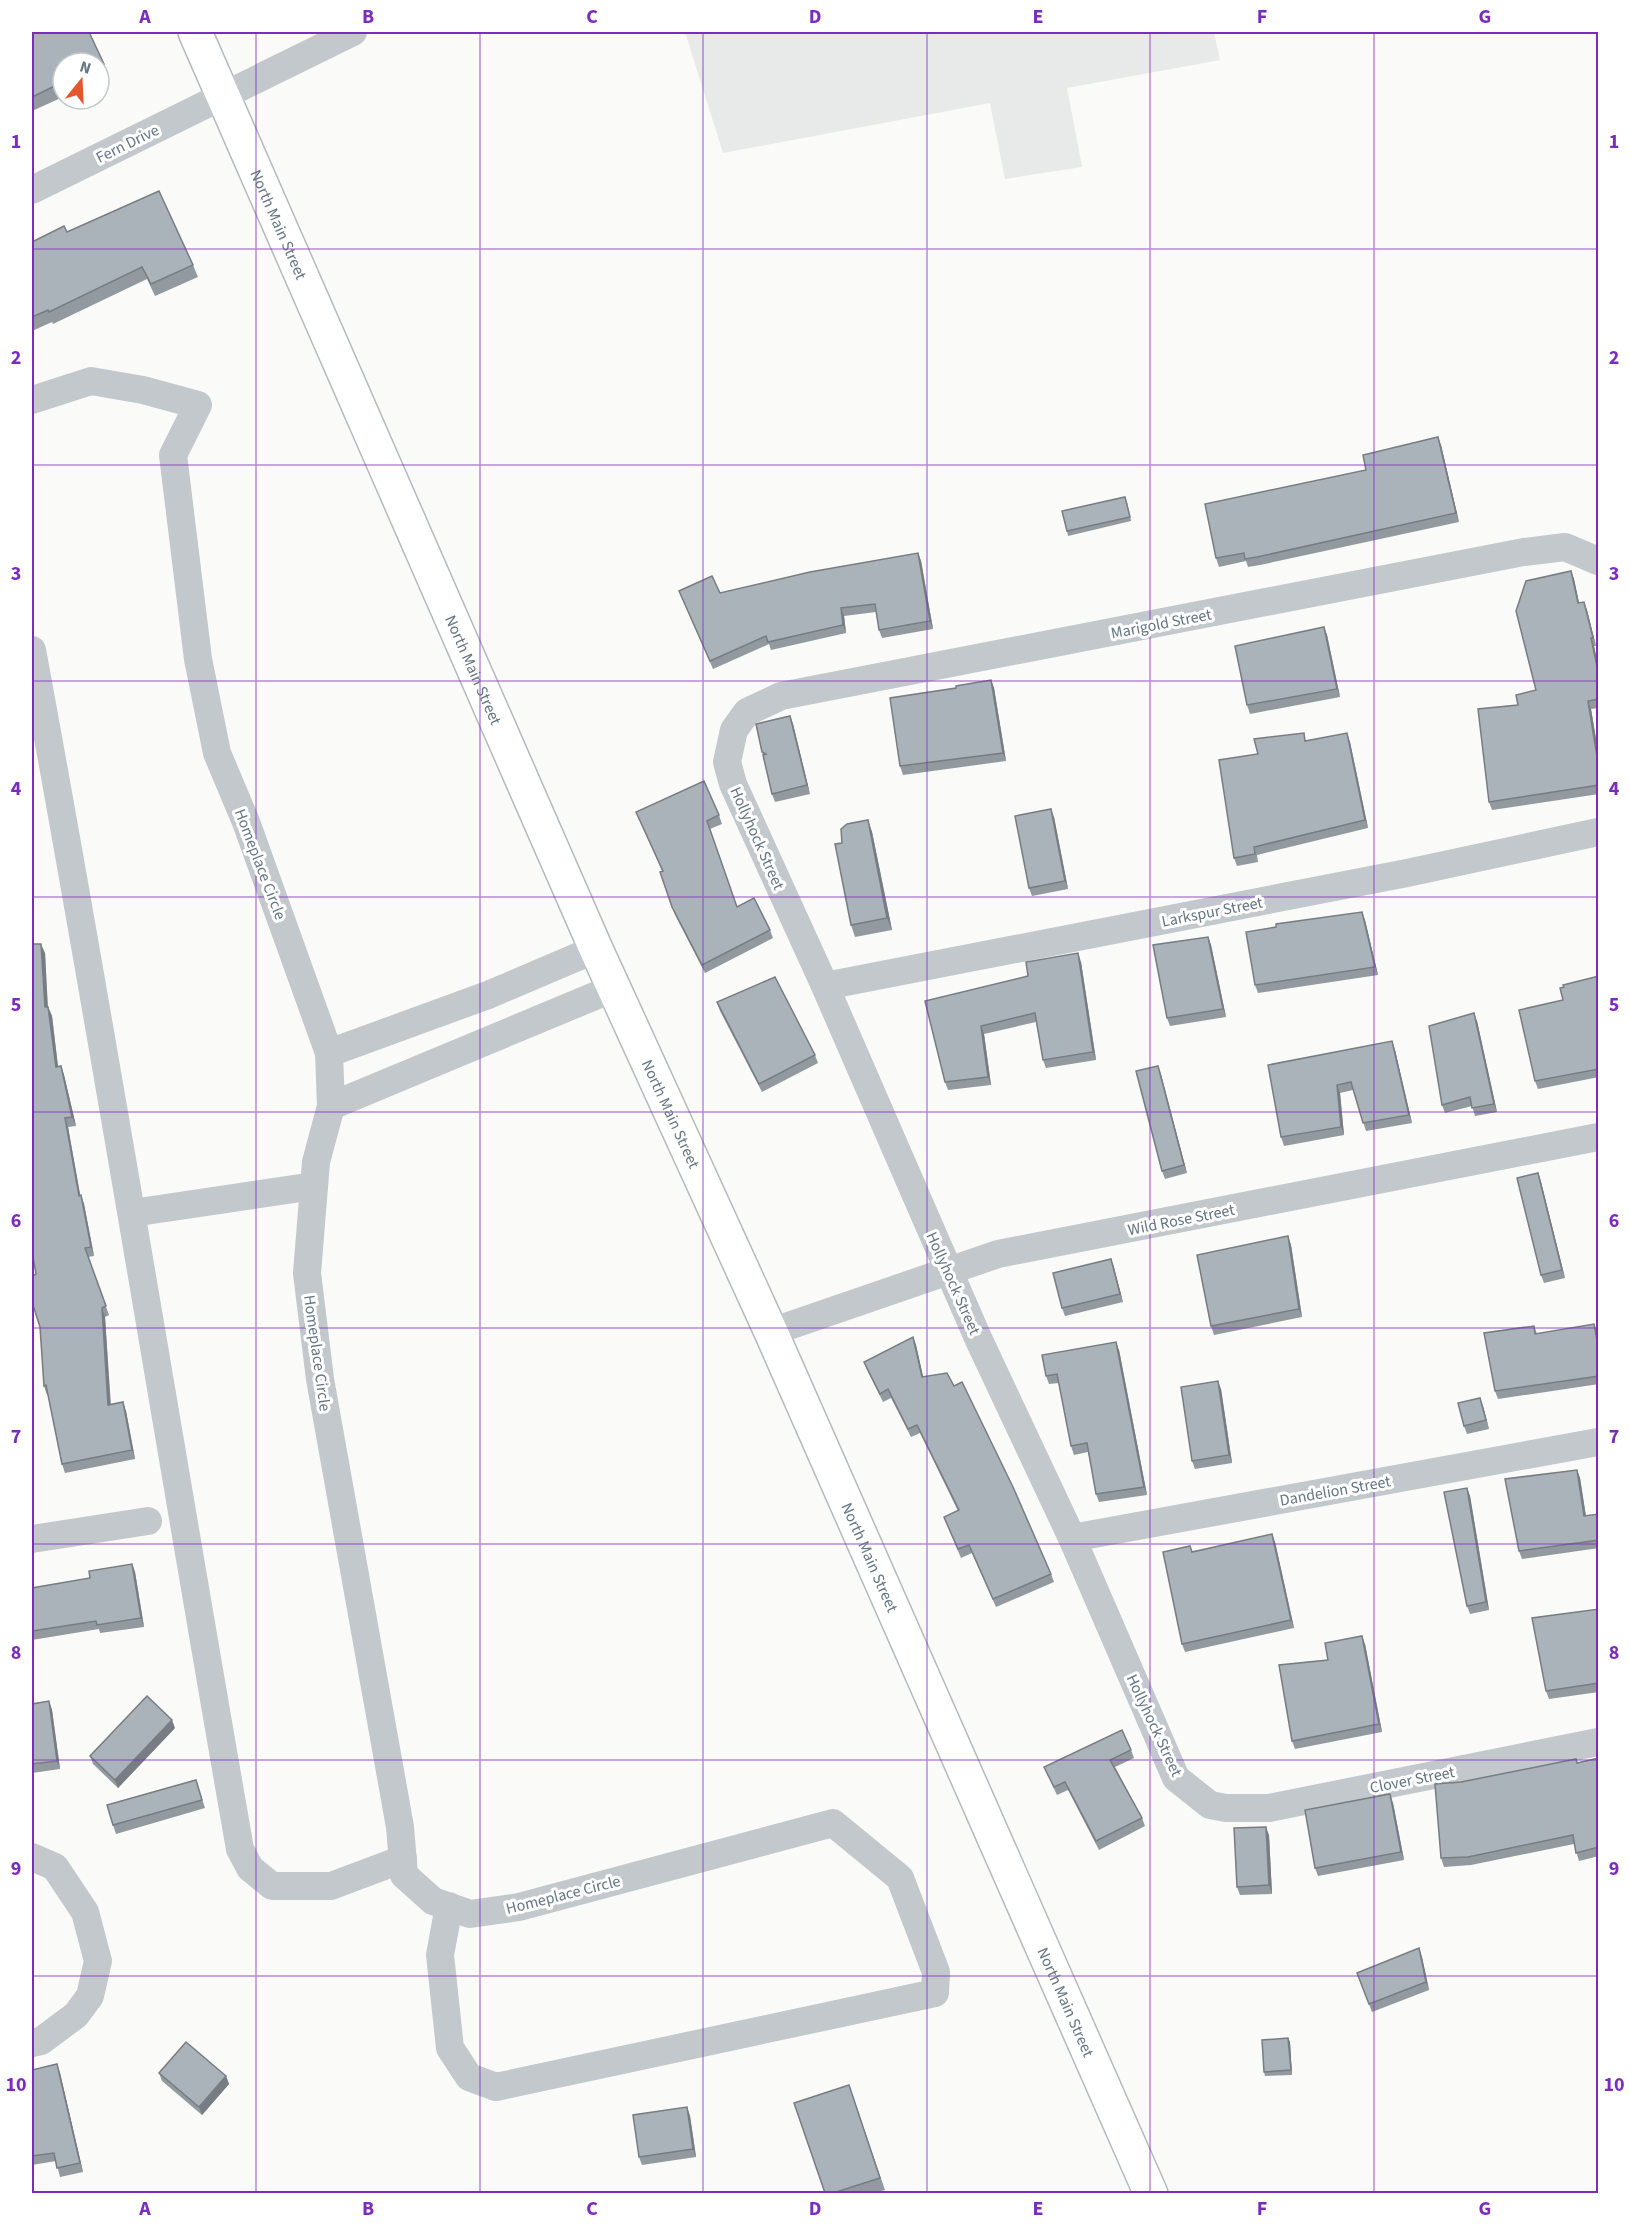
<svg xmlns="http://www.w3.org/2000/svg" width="1630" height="2225" font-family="'Source Sans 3',sans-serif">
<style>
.built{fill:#e8e9e9}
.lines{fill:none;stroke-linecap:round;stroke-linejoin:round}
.major-casing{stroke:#b5babe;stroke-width:36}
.minor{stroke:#c3c8cc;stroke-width:28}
.major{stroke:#fff;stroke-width:33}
.wall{fill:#929a9f}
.shaded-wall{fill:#777d82}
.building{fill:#aab3b9;stroke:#777d82;stroke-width:1.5}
.grid{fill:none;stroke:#7b2cbf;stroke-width:1.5;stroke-opacity:0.55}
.labels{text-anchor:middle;stroke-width:6;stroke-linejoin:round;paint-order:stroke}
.street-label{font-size:16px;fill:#657683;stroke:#fff}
.neatline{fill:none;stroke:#7b2cbf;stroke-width:2}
.grid-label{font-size:20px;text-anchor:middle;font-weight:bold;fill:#7b2cbf}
</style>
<rect width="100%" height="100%" fill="#fafaf8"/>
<!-- built -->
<path class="built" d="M685,32H1214L1220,60L1067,88L1082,167L1005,179L990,103L723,153Z"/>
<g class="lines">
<defs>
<g id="major">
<path id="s1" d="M195,32L596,949L771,1332L1151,2194"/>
</g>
</defs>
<!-- major casing -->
<use href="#major" class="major-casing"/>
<!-- minor -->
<g class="minor">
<path d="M32,190L353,32"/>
<path d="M32,400L91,381L143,390L198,405L173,455L198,659L217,753L246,822L329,1053L331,1106L316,1162L307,1273L320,1379L400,1827L404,1875L433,1901L470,1914L519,1907L833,1823L900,1878L936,1972L935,1993L496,2087L469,2077L450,2048L440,1955L449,1906"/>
<path d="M1598,561L1565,547L1524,552L781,696L747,712L734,730L727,762L733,784L825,986L978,1338L1072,1538L1176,1778L1210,1805L1226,1808H1269L1598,1742"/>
<path d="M32,650C106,1049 170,1450 240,1849L250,1868L272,1886H331L403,1859"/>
<path d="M825,986L1407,873L1598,832"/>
<path d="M329,1053L488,995L596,949"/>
<path d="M331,1106L614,988"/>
<path d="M132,1213L314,1186"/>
<path d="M771,1332L998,1254L1598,1137"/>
<path d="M1072,1538L1598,1442"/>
<path d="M32,1539L148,1521"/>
<path d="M32,1857L55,1867L85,1912L98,1961L90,1996L76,2015L41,2041L32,2043"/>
</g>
<!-- major -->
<use href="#major" class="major"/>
</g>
<!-- wall -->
<g class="wall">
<path d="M32,32L104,64L108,76L99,80V63H63V97L32,111Z"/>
<path d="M67,232L193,265L198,277L155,296L147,279L53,324L52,322L32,331V242Z"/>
<path d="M1441,445L1459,522L1260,565L1248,567L1246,561L1219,567L1216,558L1366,470Z"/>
<path d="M1127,502L1131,521L1068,536L1067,531Z"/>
<path d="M918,553L921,561L933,629L882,638L879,630L876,612L844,616L846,633L771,650L769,644L713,669L679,591L720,593Z"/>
<path d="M1571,571L1574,579L1579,603L1587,610L1596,646H1594L1599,670V708L1591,709L1599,757V794L1492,810L1489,802L1518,705L1536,690Z"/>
<path d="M1324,627L1327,635L1340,697L1250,714L1247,705Z"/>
<path d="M991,680L994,688L1006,761L903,775L900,766L956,688Z"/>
<path d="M790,716L793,724L810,794L775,802L772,794L762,752Z"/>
<path d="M1306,740L1350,742L1368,828L1257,855L1258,862L1237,866L1234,858L1258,754Z"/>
<path d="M636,812L719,815L722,824L710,829L737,907L770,930L773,938L705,973L675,915L660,872L662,871Z"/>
<path d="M1054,817L1068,889L1032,896L1029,888Z"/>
<path d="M868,820L872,832L892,930L855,937L851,925Z"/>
<path d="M1365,920L1378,975L1258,993L1255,985L1276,927Z"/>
<path d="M1208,937L1211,945L1226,1017L1170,1026L1167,1018Z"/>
<path d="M45,953L48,1007L52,1016L58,1066H61L64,1075L76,1126L68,1127L80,1195L84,1204L94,1256L88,1257L109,1315L105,1317L111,1405L126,1411L135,1459L65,1473L62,1464L48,1395H47L44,1386L36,1274Z"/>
<path d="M1081,962L1096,1060L1046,1068L1043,1060L1036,1022L984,1034L991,1085L948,1090L945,1082L925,1001L1028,976Z"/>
<path d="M1599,976V1077L1538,1089L1535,1081L1563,1000Z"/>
<path d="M717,1002L815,1055L818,1063L762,1092L720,1011Z"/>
<path d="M1477,1021L1497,1112L1475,1116L1472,1106L1445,1113L1442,1105Z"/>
<path d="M1395,1050L1412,1123L1366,1131L1353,1090L1340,1093L1344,1135L1284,1146L1281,1137L1268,1065Z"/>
<path d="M1158,1066L1187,1173L1165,1179L1162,1171Z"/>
<path d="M1538,1173L1541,1182L1565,1278L1544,1283L1541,1275Z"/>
<path d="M1288,1236L1291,1245L1302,1317L1214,1335L1211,1326Z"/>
<path d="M1111,1259L1123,1302L1065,1316L1062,1308Z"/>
<path d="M1594,1324L1597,1332L1599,1341V1384L1498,1399L1495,1391L1534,1326L1537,1334Z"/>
<path d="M913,1337L916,1345L923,1377L1051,1574L1054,1582L996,1607L972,1553L961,1558L947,1525L944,1517L958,1511L920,1433L911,1437L891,1398L883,1402L867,1370L864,1362Z"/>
<path d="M1119,1350L1147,1495L1099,1502L1096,1494L1088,1452L1074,1455L1071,1446L1059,1383L1049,1384L1046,1376Z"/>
<path d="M1221,1389L1232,1463L1195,1469L1192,1461Z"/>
<path d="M1483,1406L1489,1429L1467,1434L1464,1426Z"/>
<path d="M1577,1470L1580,1478L1586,1516L1599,1514V1548L1522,1559L1519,1551Z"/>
<path d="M1467,1488L1470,1496L1489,1610L1470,1614L1467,1606Z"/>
<path d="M1275,1542L1294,1628L1185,1652L1182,1644L1192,1551Z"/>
<path d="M132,1564L135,1572L144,1627L100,1633L99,1629L32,1640V1588L90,1578Z"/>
<path d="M1599,1609V1692L1549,1699L1546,1691Z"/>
<path d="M1365,1644L1382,1732L1295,1749L1292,1741L1328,1660Z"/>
<path d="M49,1701L52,1710L60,1769L32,1773V1704Z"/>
<path d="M175,1728L118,1788L93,1764L90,1756Z"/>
<path d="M1131,1750L1134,1758L1115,1767L1142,1818L1145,1826L1099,1850L1068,1790L1057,1795L1044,1767Z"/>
<path d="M1599,1758V1856L1579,1861L1574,1844L1471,1865L1444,1867L1441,1858L1461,1782L1577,1763Z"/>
<path d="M196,1780L205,1808L116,1834L113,1825Z"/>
<path d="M1393,1803L1404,1860L1318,1876L1315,1868Z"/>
<path d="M1269,1835L1272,1894L1240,1895L1237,1887Z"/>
<path d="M1419,1948L1422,1957L1429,1990L1372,2012L1357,1973Z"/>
<path d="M1288,2038L1290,2042L1292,2075L1265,2076L1264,2072Z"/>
<path d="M32,2070L60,2073L83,2172L60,2177L56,2161L32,2165Z"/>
<path d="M159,2073L226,2076L229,2084L202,2115L162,2081Z"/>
<path d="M849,2085L885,2190L874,2193H825Z"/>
<path d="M687,2107L690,2116L696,2157L642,2165L639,2157Z"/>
</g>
<!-- shaded-wall -->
<g class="shaded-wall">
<path d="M1438,437L1441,445L1459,522L1456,513Z"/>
<path d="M918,553L921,561L933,629L930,621Z"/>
<path d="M1571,571L1574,579L1581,612L1578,603Z"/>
<path d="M1584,602L1587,610L1596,646L1593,638Z"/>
<path d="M841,608L844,616L846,633L843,625Z"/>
<path d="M1324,627L1327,635L1340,697L1337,689Z"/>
<path d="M1591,638L1594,646L1599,670V676Z"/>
<path d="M991,680L994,688L1006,761L1003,753Z"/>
<path d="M1588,701L1591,709L1599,757V769Z"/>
<path d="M790,716L793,724L810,794L807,785Z"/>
<path d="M1347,733L1350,742L1368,828L1365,820Z"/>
<path d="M1051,809L1054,817L1068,889L1065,881Z"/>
<path d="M868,820L872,832L892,930L887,918Z"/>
<path d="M1362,912L1365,920L1378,975L1375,967Z"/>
<path d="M1208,937L1211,945L1226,1017L1223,1009Z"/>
<path d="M41,944L45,953L48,1016L45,1007Z"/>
<path d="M1078,953L1081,962L1096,1060L1093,1052Z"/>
<path d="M48,1007L52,1016L59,1076L56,1067Z"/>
<path d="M1474,1013L1477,1021L1497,1112L1494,1104Z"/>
<path d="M981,1026L984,1034L991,1085L988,1077Z"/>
<path d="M1392,1041L1395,1050L1412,1123L1409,1115Z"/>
<path d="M61,1066L64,1075L76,1126L72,1117Z"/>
<path d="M1158,1066L1161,1074L1187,1173L1184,1165Z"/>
<path d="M1337,1085L1340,1093L1344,1135L1341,1127Z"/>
<path d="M65,1118L68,1127L82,1205L79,1196Z"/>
<path d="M1538,1173L1541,1182L1565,1278L1562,1270Z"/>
<path d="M81,1195L84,1204L94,1256L91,1247Z"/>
<path d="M1288,1236L1291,1245L1302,1317L1299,1309Z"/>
<path d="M1111,1259L1114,1267L1123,1302L1120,1294Z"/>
<path d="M102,1308L105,1317L111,1414L108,1405Z"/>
<path d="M1594,1324L1597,1332L1599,1341V1351Z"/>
<path d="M913,1337L916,1345L925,1385L922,1377Z"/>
<path d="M1116,1342L1119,1350L1147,1495L1144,1487Z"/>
<path d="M1218,1381L1221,1389L1232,1463L1229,1455Z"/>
<path d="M1480,1398L1483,1406L1489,1429L1486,1420Z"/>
<path d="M123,1402L126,1411L135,1459L132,1450Z"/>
<path d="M1577,1470L1580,1478L1587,1524L1584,1516Z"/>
<path d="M1467,1488L1470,1496L1489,1610L1486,1602Z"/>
<path d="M1272,1534L1275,1542L1294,1628L1291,1620Z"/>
<path d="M132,1564L135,1572L144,1627L141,1618Z"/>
<path d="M1362,1636L1365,1644L1382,1732L1379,1724Z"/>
<path d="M49,1701L52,1710L60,1769L57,1761Z"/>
<path d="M172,1720L175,1728L118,1788L115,1780Z"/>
<path d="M1390,1794L1393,1803L1404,1860L1401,1852Z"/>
<path d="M1266,1827L1269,1835L1272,1894L1269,1885Z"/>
<path d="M1419,1948L1422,1957L1429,1990L1426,1982Z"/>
<path d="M1288,2038L1290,2042L1292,2075L1291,2070Z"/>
<path d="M57,2064L60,2073L83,2172L80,2163Z"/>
<path d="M226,2076L229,2084L202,2115L199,2107Z"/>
<path d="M687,2107L690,2116L696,2157L693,2149Z"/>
</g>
<!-- building -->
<g class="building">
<path d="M32,32H89L104,64L99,66V63H63V82L32,97Z"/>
<path d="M159,191L193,265L151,284L142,267L49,312L48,310L32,317V242L64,226L67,232Z"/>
<path d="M1438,437L1456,513L1257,557L1245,559L1244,553L1216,558L1205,504L1366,470L1363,455Z"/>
<path d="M1125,497L1130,517L1067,531L1062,511Z"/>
<path d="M918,553L930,621L879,630L875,604L841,608L843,625L768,642L766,636L710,661L679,591L712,576L720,593L810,572Z"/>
<path d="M1571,571L1578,603L1584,602L1593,638H1591L1599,676V699L1588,701L1599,769V785L1489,802L1478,709L1518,705L1516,695L1536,690L1516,611L1526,581Z"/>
<path d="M1324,627L1337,689L1247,705L1235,646Z"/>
<path d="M991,680L1003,753L900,766L890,698L956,688V686Z"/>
<path d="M790,716L807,785L772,794L763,755L766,754L762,752L756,724Z"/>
<path d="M1304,733L1305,741L1347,733L1365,820L1254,847L1255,854L1234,858L1219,760L1258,754L1254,739Z"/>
<path d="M704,781L719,815L707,821L737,907L754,898L770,930L702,965L672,907L660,872L663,871L636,812Z"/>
<path d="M1051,809L1065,881L1029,888L1015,816Z"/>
<path d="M868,820L887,918L851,925L835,844L842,843L841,829L847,824Z"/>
<path d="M1362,912L1375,967L1255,985L1246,932L1276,927V924Z"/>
<path d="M1208,937L1223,1009L1167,1018L1153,945Z"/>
<path d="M32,944H41L45,1007H48L56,1067L61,1066L72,1117L65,1118L79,1196L81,1195L91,1247L85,1248L106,1306L102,1308L108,1405L123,1402L132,1450L62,1464L46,1385L44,1386L40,1327L32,1302V1276L36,1274L32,1251Z"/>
<path d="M1078,953L1093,1052L1043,1060L1035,1013L981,1026L988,1077L945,1082L925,1001L1028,976L1026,962Z"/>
<path d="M1599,976V1069L1535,1081L1519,1010L1563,1000L1560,988L1564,987L1563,985Z"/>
<path d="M775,977L815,1055L759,1084L717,1002Z"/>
<path d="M1474,1013L1494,1104L1472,1108L1470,1097L1442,1105L1429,1026Z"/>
<path d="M1392,1041L1409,1115L1363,1123L1351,1082L1337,1085L1341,1127L1281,1137L1268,1065Z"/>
<path d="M1158,1066L1184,1165L1162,1171L1136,1071Z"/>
<path d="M1538,1173L1562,1270L1541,1275L1517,1178Z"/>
<path d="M1288,1236L1299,1309L1211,1326L1197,1255Z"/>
<path d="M1111,1259L1120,1294L1062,1308L1053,1273Z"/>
<path d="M1594,1324L1599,1351V1376L1495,1391L1484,1333L1534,1326L1535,1334Z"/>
<path d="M913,1337L922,1377L947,1373L954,1386L962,1382L1013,1487L1051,1574L993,1599L969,1545L958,1549L944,1517L959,1510L917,1425L908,1429L888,1389L880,1394L864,1362Z"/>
<path d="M1116,1342L1144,1487L1096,1494L1087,1443L1071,1446L1057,1374L1046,1376L1042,1355Z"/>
<path d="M1218,1381L1229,1455L1192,1461L1181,1387Z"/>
<path d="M1480,1398L1486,1420L1464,1426L1458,1403Z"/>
<path d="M1577,1470L1584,1516L1599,1514V1540L1519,1551L1505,1479Z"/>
<path d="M1467,1488L1486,1602L1467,1606L1444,1492Z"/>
<path d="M1272,1534L1291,1620L1182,1644L1163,1552L1190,1546L1192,1552Z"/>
<path d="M132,1564L141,1618L97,1625L96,1621L32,1631V1588L90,1578L89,1571Z"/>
<path d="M1599,1609V1683L1546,1691L1532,1618Z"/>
<path d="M1362,1636L1379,1724L1292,1741L1279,1665L1328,1660L1325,1643Z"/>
<path d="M147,1696L172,1720L115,1780L90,1756Z"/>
<path d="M49,1701L57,1761L32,1764V1704Z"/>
<path d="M1122,1730L1131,1750L1110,1760L1142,1818L1096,1841L1065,1782L1054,1787L1044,1767Z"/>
<path d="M1599,1758V1847L1576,1853L1573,1835L1468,1857L1441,1858L1435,1784L1461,1782L1576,1759L1577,1763Z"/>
<path d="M196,1780L202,1800L113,1825L107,1805Z"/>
<path d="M1390,1794L1401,1852L1315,1868L1305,1810Z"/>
<path d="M1266,1827L1269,1885L1237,1887L1234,1828Z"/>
<path d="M1419,1948L1426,1982L1369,2004L1357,1973Z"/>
<path d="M1288,2038L1291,2070L1264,2072L1262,2040Z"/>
<path d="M186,2042L226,2076L199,2107L159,2073Z"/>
<path d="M57,2064L80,2163L57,2168L54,2153L32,2156V2070Z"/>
<path d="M849,2085L880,2178L833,2193H825L794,2103Z"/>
<path d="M687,2107L693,2149L639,2157L633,2115Z"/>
</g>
<!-- grid -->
<path class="grid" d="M256,32V2194M480,32V2194M703,32V2194M927,32V2194M1150,32V2194M1374,32V2194M32,249H1598M32,465H1598M32,681H1598M32,897H1598M32,1112H1598M32,1328H1598M32,1544H1598M32,1760H1598M32,1976H1598"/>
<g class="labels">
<!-- street labels -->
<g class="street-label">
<text transform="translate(127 143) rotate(-26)" y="6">Fern Drive</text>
<text dy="6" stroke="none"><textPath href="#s1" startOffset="210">North Main Street</textPath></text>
<text transform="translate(1161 623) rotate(-11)" y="6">Marigold Street</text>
<text dy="6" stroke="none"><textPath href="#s1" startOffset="696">North Main Street</textPath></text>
<text transform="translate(758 838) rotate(66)" y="6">Hollyhock Street</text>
<text transform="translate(261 864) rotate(69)" y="6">Homeplace Circle</text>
<text transform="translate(1212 911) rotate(-11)" y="6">Larkspur Street</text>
<text dy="6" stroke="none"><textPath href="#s1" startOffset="1182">North Main Street</textPath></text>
<text transform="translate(1181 1219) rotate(-11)" y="6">Wild Rose Street</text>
<text transform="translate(954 1283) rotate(66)" y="6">Hollyhock Street</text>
<text transform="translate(318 1353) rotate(82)" y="6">Homeplace Circle</text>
<text transform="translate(1335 1490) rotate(-10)" y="6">Dandelion Street</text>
<text dy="6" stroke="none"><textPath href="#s1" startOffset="1668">North Main Street</textPath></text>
<text transform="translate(1155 1725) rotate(65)" y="6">Hollyhock Street</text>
<text transform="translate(1412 1779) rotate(-11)" y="6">Clover Street</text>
<text transform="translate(563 1894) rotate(-14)" y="6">Homeplace Circle</text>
<text dy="6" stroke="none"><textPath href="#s1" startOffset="2154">North Main Street</textPath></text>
</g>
</g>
<!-- border -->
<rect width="1630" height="2225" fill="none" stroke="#ffffff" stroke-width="66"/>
<!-- north arrow -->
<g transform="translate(81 81) rotate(18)"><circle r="28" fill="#ffffff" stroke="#c1c8cd" stroke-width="1.5"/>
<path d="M0-4.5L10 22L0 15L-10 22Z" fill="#e4572e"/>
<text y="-9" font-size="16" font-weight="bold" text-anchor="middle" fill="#657683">N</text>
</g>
<rect x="33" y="33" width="1564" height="2159" class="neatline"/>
<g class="grid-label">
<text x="145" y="23">A</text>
<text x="368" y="23">B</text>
<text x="592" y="23">C</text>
<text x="815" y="23">D</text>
<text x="1038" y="23">E</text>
<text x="1262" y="23">F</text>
<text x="1485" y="23">G</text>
<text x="16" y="148">1</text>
<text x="1614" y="148">1</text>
<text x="16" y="364">2</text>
<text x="1614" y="364">2</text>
<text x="16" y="580">3</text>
<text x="1614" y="580">3</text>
<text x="16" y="795">4</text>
<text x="1614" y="795">4</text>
<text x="16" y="1011">5</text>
<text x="1614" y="1011">5</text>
<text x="16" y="1227">6</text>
<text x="1614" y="1227">6</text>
<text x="16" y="1443">7</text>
<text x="1614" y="1443">7</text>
<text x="16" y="1659">8</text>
<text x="1614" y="1659">8</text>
<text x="16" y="1875">9</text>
<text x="1614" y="1875">9</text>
<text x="16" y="2091">10</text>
<text x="1614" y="2091">10</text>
<text x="145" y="2215">A</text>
<text x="368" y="2215">B</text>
<text x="592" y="2215">C</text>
<text x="815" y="2215">D</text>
<text x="1038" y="2215">E</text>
<text x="1262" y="2215">F</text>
<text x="1485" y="2215">G</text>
</g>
</svg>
